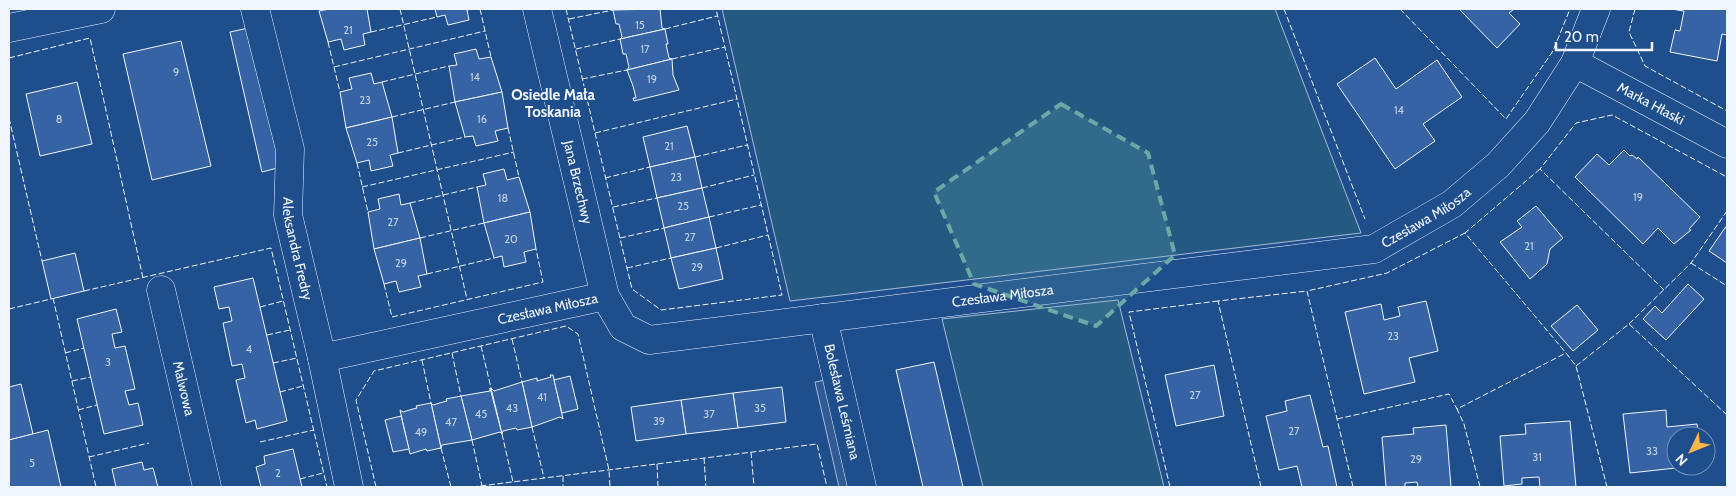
<svg xmlns="http://www.w3.org/2000/svg" width="1736" height="496" font-family="Cabin,sans-serif">
<style>
.green{fill:#245a82;stroke:#a8bbd7}
.parking{fill:#305b95;stroke:#a8bbd7}
.building{fill:#3563a3;stroke:#f2f6ff}
.lines{fill:none;stroke-linecap:round;stroke-linejoin:round}
.street-casing{stroke:#f2f6ff;stroke-width:29}
.street{stroke:#1f4e8c;stroke-width:28}
.fence{stroke:#f2f6ff;stroke-width:1;stroke-dasharray:6 2.5;stroke-linecap:butt}
.marked{fill:#6aa9a8;fill-opacity:0.2;stroke:#6aa9a8;stroke-width:4;stroke-dasharray:10 6;stroke-linejoin:round}
.labels{text-anchor:middle;stroke-width:4;stroke-linejoin:round;paint-order:stroke}
.number-label{font-size:11px;fill:#c3d1e8}
.street-label{font-size:14px;fill:#f2f6ff;stroke:#1f4e8c}
.neighbourhood-label{font-size:15px;font-weight:bold;fill:#f2f6ff;stroke:#1f4e8c}
</style>
<rect width="100%" height="100%" fill="#1f4e8c"/>
<!-- green -->
<g class="green">
<path d="M722,9H1275L1361,233L790,301Z"/>
<path d="M1118,300L1164,487H983L942,319Z"/>
</g>
<!-- parking -->
<path class="parking" d="M826,380L851,487H839L815,382Z"/>
<!-- building -->
<g class="building">
<path d="M330,9H367L371,32L363,34L365,45L344,50L341,39L328,42L319,11Z"/>
<path d="M435,9H472L467,10L469,20L448,25L445,15L437,17Z"/>
<path d="M660,9L662,28L665,29L620,39L622,37L619,24H616L613,10Z"/>
<path d="M1459,9H1514L1509,13L1520,24L1497,48Z"/>
<path d="M1671,9H1727V35L1722,34L1717,61L1670,52L1675,30L1680,31L1684,11Z"/>
<path d="M253,27L285,166L262,172L230,32Z"/>
<path d="M665,29L668,44H666L669,58L672,59L627,70L629,67L626,54H623L620,39Z"/>
<path d="M181,41L211,166L152,180L123,54Z"/>
<path d="M476,49L479,59L491,57L502,92L455,102L449,66L457,65L454,54Z"/>
<path d="M1375,58L1396,89L1437,60L1462,97L1423,124L1435,141L1395,169L1337,84Z"/>
<path d="M672,59L673,75L679,90L634,101L633,98H636L633,86L627,70Z"/>
<path d="M371,73L374,84L382,82L392,117L346,128L340,92L352,89L349,78Z"/>
<path d="M77,82L92,144L40,156L26,94Z"/>
<path d="M502,92L508,128L495,131L498,141L476,146L473,136L465,137L455,102Z"/>
<path d="M392,117L398,153L390,155L393,166L371,171L369,160L357,163L346,128Z"/>
<path d="M687,126L695,157L650,167L643,137Z"/>
<path d="M1624,150L1630,156L1632,155L1637,159L1638,157L1700,217L1689,229L1691,230L1674,244L1658,228L1643,244L1575,177L1597,154L1609,165Z"/>
<path d="M695,157L702,188L657,198L650,167Z"/>
<path d="M504,169L507,180L519,177L530,212L484,223L477,187L486,185L483,174Z"/>
<path d="M702,188L709,217L664,228L657,198Z"/>
<path d="M399,194L401,205L410,203L420,238L374,249L368,212L380,209L378,199Z"/>
<path d="M1536,206L1563,238L1550,249L1547,264L1530,279L1500,242L1522,227L1517,221Z"/>
<path d="M530,212L536,249L524,252L526,262L504,267L502,256L494,258L484,223Z"/>
<path d="M709,217L716,248L671,258L664,228Z"/>
<path d="M1727,225V263L1709,251Z"/>
<path d="M420,238L427,274L418,276L421,287L399,292L396,281L384,284L374,249Z"/>
<path d="M716,248L723,279L679,289L671,258Z"/>
<path d="M75,253L84,291L51,299L42,261Z"/>
<path d="M253,278L287,421L257,429L255,420L246,423L236,380L245,378L242,364L232,366L223,323L232,321L229,307L219,309L214,287Z"/>
<path d="M1688,284L1704,299L1666,340L1643,319L1655,306L1662,313Z"/>
<path d="M1426,301L1438,351L1409,358L1415,382L1364,394L1345,312L1381,304L1384,320L1400,316L1398,307Z"/>
<path d="M1577,305L1598,330L1573,351L1551,326Z"/>
<path d="M116,309L122,332L112,334L115,348L125,346L135,389L125,391L129,405L138,403L143,425L104,434L77,319Z"/>
<path d="M934,362L963,487H923L896,370Z"/>
<path d="M1214,365L1224,416L1176,426L1165,375Z"/>
<path d="M550,375H553L563,419L560,417L532,427L522,382L537,378V381L551,377Z"/>
<path d="M570,376L578,409L562,413L554,380Z"/>
<path d="M522,382L532,427L517,430L516,428L503,431L502,434L491,388L494,391Z"/>
<path d="M21,384L33,434L9,440V387Z"/>
<path d="M782,387L786,422L738,428L733,393Z"/>
<path d="M490,388L502,434L500,432L472,440L461,396L490,391Z"/>
<path d="M733,393L738,428L686,434L681,400Z"/>
<path d="M1310,395L1323,447L1328,446L1337,487H1302L1297,466L1279,470L1266,416L1287,411L1285,401Z"/>
<path d="M461,396L472,440L442,445L441,448L431,403L433,405L443,402L447,401L446,399Z"/>
<path d="M681,400L686,434L636,441L631,407Z"/>
<path d="M431,403L441,448L427,451L426,449L410,454L400,410L403,412L413,409L417,408L416,406Z"/>
<path d="M1666,410L1667,427L1697,424L1699,436H1676V466H1694L1630,473L1623,414Z"/>
<path d="M401,416L409,449L393,452L385,420Z"/>
<path d="M1570,421L1576,487H1540L1539,477L1522,478V484L1504,486L1500,436L1526,434L1525,424Z"/>
<path d="M1446,425L1451,487H1418L1417,482L1405,483V487H1386L1382,437L1414,434L1413,428Z"/>
<path d="M48,430L61,487H9V440Z"/>
<path d="M293,449L302,487H261L256,467L265,464L264,456Z"/>
<path d="M142,462L144,470L153,468L158,487H116L112,469Z"/>
</g>
<g class="lines">
<defs>
<g id="street">
<path id="s1" d="M255,9L290,149L288,215L322,358L349,487"/>
<path id="s2" d="M537,9L605,296"/>
<path d="M9,28L101,9"/>
<path id="s3" d="M1575,63L1727,144"/>
<path id="s4" d="M161,290L207,487"/>
<path id="s5" d="M823,318L862,487"/>
<path id="s6" d="M322,358L605,296L623,327L649,340L1374,249L1452,204L1498,165L1537,122L1575,63L1596,9"/>
</g>
</defs>
<!-- street casing -->
<use href="#street" class="street-casing"/>
<!-- street -->
<use href="#street" class="street"/>
<!-- fence -->
<g class="fence">
<path d="M400,9L467,299"/>
<path d="M480,9L491,57"/>
<path d="M566,9L595,133L737,99L716,9"/>
<path d="M1284,9L1365,219"/>
<path d="M1400,9L1506,119L1553,51L1570,9"/>
<path d="M1635,9L1629,32L1645,66L1727,111"/>
<path d="M569,19L613,10"/>
<path d="M665,29L717,16"/>
<path d="M371,32L437,17"/>
<path d="M328,42L340,92"/>
<path d="M576,49L620,39"/>
<path d="M9,58L90,38L143,278"/>
<path d="M672,59L725,47"/>
<path d="M334,67L485,31"/>
<path d="M582,79L627,70"/>
<path d="M382,82L449,66"/>
<path d="M392,117L455,102"/>
<path d="M9,118L42,261"/>
<path d="M508,128L519,177"/>
<path d="M595,133L632,289L661,310L782,295L737,99"/>
<path d="M398,153L465,137"/>
<path d="M695,157L747,145"/>
<path d="M357,163L368,212"/>
<path d="M1540,169L1465,233L1566,353"/>
<path d="M605,178L650,167"/>
<path d="M362,187L514,152"/>
<path d="M702,188L754,175"/>
<path d="M410,203L477,187"/>
<path d="M613,207L657,198"/>
<path d="M709,217L761,205"/>
<path d="M420,238L484,223"/>
<path d="M620,238L664,228"/>
<path d="M716,248L768,235"/>
<path d="M1691,263L1727,286"/>
<path d="M627,268L671,258"/>
<path d="M427,274L494,258"/>
<path d="M384,284L392,317L543,282L536,249"/>
<path d="M1664,290L1540,169L1576,123L1612,115L1725,176"/>
<path d="M84,291L271,248L327,487"/>
<path d="M53,298L96,487"/>
<path d="M260,307L283,301"/>
<path d="M9,309L51,299"/>
<path d="M1629,324L1691,263L1727,211"/>
<path d="M267,335L290,330"/>
<path d="M512,339L522,382"/>
<path d="M481,346L491,388"/>
<path d="M65,353L84,348"/>
<path d="M452,353L461,396"/>
<path d="M422,360L431,403"/>
<path d="M273,363L297,358"/>
<path d="M1576,366L1629,324L1727,415"/>
<path d="M72,381L91,377"/>
<path d="M280,392L303,386"/>
<path d="M78,410L97,405"/>
<path d="M1337,419L1449,394L1457,409"/>
<path d="M532,427L544,478"/>
<path d="M502,434L513,482"/>
<path d="M472,440L482,486"/>
<path d="M260,442L314,430"/>
<path d="M441,448L451,487"/>
<path d="M751,452L754,487"/>
<path d="M89,457L149,443"/>
<path d="M704,458L706,487"/>
<path d="M657,464L658,487"/>
<path d="M563,476V487"/>
<path d="M300,479L323,473"/>
<path d="M376,487L356,400L374,371L566,326L578,334L609,470L610,487"/>
<path d="M472,487L817,444L827,487"/>
<path d="M1170,487L1129,312L1218,301"/>
<path d="M1261,487L1218,301L1307,291"/>
<path d="M1353,487L1307,291L1387,273L1465,233"/>
<path d="M1480,487L1464,424L1457,409L1566,353L1576,366L1607,487"/>
</g>
</g>
<!-- marked area -->
<path class="marked" d="M1061,104L1148,153L1175,255L1096,326L974,284L934,192Z"/>
<g class="labels">
<!-- number labels -->
<g class="number-label">
<text x="640" y="29">15</text>
<text x="348" y="34">21</text>
<text x="645" y="53">17</text>
<text x="176" y="76">9</text>
<text x="475" y="81">14</text>
<text x="652" y="83">19</text>
<text x="365" y="104">23</text>
<text x="1399" y="114">14</text>
<text x="59" y="123">8</text>
<text x="482" y="123">16</text>
<text x="372" y="146">25</text>
<text x="669" y="150">21</text>
<text x="676" y="181">23</text>
<text x="1638" y="201">19</text>
<text x="503" y="202">18</text>
<text x="683" y="210">25</text>
<text x="393" y="226">27</text>
<text x="690" y="241">27</text>
<text x="511" y="243">20</text>
<text x="1529" y="250">21</text>
<text x="401" y="267">29</text>
<text x="697" y="271">29</text>
<text x="1393" y="340">23</text>
<text x="249" y="353">4</text>
<text x="108" y="366">3</text>
<text x="1195" y="399">27</text>
<text x="542" y="401">41</text>
<text x="512" y="412">43</text>
<text x="760" y="412">35</text>
<text x="481" y="418">45</text>
<text x="709" y="418">37</text>
<text x="659" y="425">39</text>
<text x="451" y="426">47</text>
<text x="1294" y="435">27</text>
<text x="421" y="436">49</text>
<text x="1652" y="455">33</text>
<text x="1537" y="461">31</text>
<text x="1416" y="463">29</text>
<text x="32" y="467">5</text>
<text x="278" y="477">2</text>
</g>
<!-- street labels -->
<g class="street-label">
<text dy="5" stroke="none"><textPath href="#s3" startOffset="86">Marka Hłaski</textPath></text>
<text dy="5" stroke="none"><textPath href="#s2" startOffset="178">Jana Brzechwy</textPath></text>
<text dy="5" stroke="none"><textPath href="#s6" startOffset="1146">Czesława Miłosza</textPath></text>
<text dy="5" stroke="none"><textPath href="#s1" startOffset="245">Aleksandra Fredry</textPath></text>
<text dy="5" stroke="none"><textPath href="#s6" startOffset="711">Czesława Miłosza</textPath></text>
<text dy="5" stroke="none"><textPath href="#s6" startOffset="231">Czesława Miłosza</textPath></text>
<text dy="5" stroke="none"><textPath href="#s4" startOffset="101">Malwowa</textPath></text>
<text dy="5" stroke="none"><textPath href="#s5" startOffset="86">Bolesława Leśmiana</textPath></text>
</g>
<!-- neighbourhood labels -->
<g class="neighbourhood-label">
<text x="553" y="100">Osiedle Mała<tspan x="553" dy="17">Toskania</tspan></text>
</g>
</g>
<!-- border -->
<rect width="1736" height="496" fill="none" stroke="#f2f6ff" stroke-width="20"/>
<!-- north arrow -->
<g transform="translate(1691 451) rotate(227)"><circle r="24" fill="#1f4e8c" stroke="#7391ba"/>
<path d="M0-4L9 19L0 12L-9 19Z" fill="#ffb74d"/>
<text y="-8" font-size="14" font-weight="bold" text-anchor="middle" fill="#f2f6ff">N</text>
</g>
<!-- scale -->
<path d="M1556 42v8h96v-8" fill="none" stroke="#f2f6ff" stroke-width="2.5"/>
<text x="1564" y="42" font-size="15" fill="#f2f6ff" stroke="#1f4e8c" stroke-width="4" paint-order="stroke">20 m</text>
</svg>
